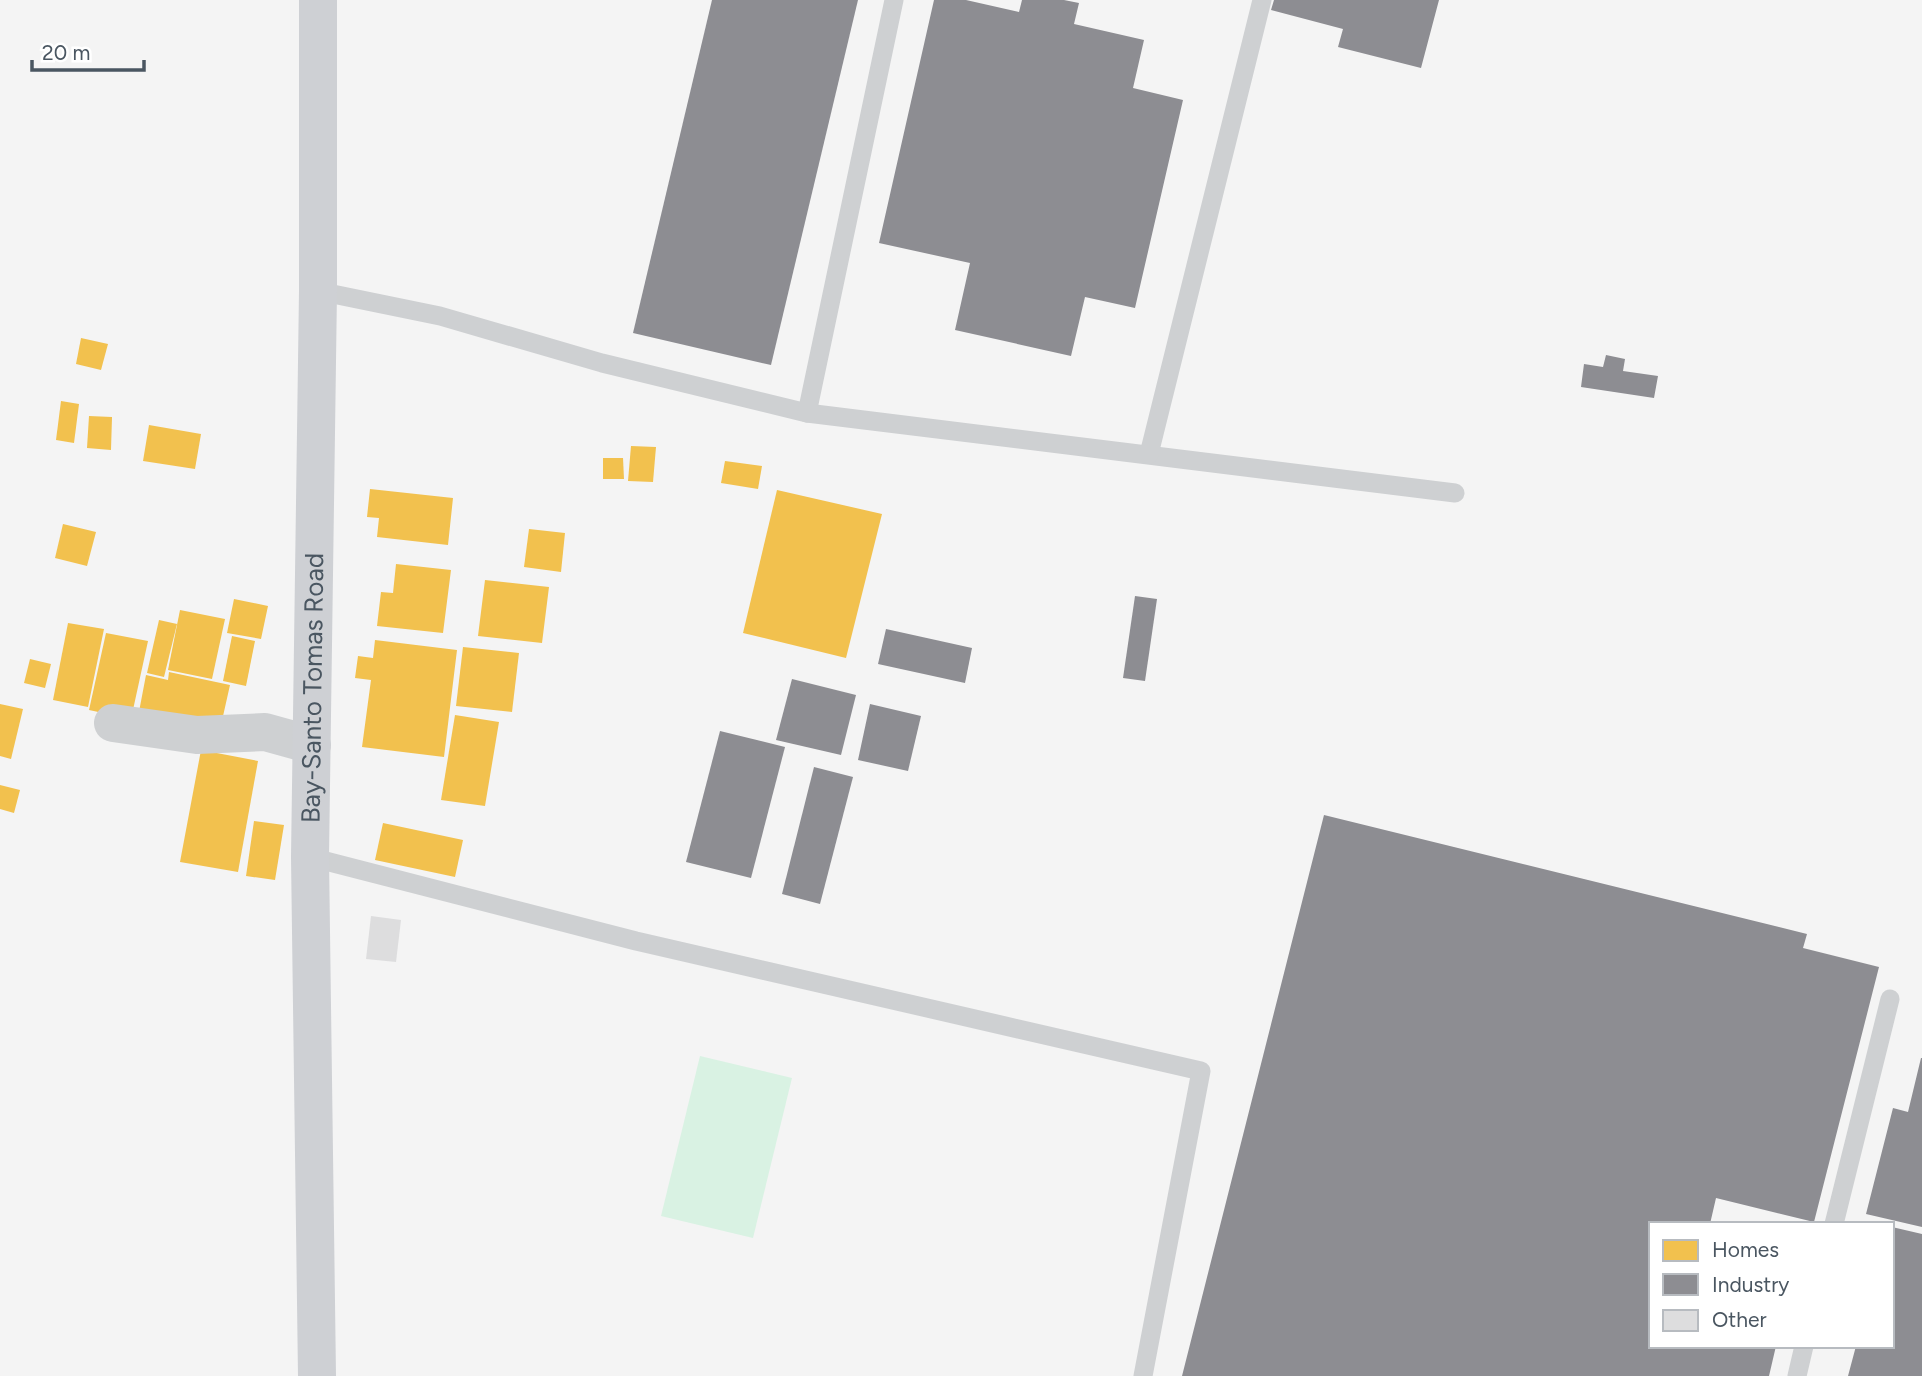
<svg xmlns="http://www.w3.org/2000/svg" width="1922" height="1376" font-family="Figtree,sans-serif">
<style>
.green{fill:#d9f2e3}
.homes{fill:#f2c14e}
.industry{fill:#8d8d92}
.building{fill:#ddddde}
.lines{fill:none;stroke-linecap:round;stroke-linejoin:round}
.service{stroke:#ced0d2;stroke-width:19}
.minor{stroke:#ced0d2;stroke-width:38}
.secondary{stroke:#ced0d4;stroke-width:38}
.labels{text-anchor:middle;stroke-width:7;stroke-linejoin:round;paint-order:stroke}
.street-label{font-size:26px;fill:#4a5661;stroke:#fff}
</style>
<rect width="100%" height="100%" fill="#f4f4f4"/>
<!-- green -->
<path class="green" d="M700,1056L792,1078L753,1238L661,1216Z"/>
<!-- homes -->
<g class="homes">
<path d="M81,338L108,344L101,370L76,364Z"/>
<path d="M61,401L79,404L74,443L56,440Z"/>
<path d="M89,416L112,417L111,450L87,448Z"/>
<path d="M149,425L201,434L195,469L143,461Z"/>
<path d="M631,446L656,447L653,482L628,481Z"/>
<path d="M603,458H623L624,479H603Z"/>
<path d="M725,461L762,466L758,489L721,483Z"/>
<path d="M370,489L453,498L448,545L377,537L379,518L367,517Z"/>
<path d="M777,490L882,514L846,658L743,633Z"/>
<path d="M63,524L96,532L87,566L55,558Z"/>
<path d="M529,529L565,533L561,572L524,567Z"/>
<path d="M396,564L451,570L443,633L377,626L381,592L393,593Z"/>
<path d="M485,580L549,587L542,643L478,636Z"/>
<path d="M234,599L268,606L261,639L227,633Z"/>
<path d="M180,610L225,619L212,679L168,670Z"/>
<path d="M159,620L177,624L164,677L147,673Z"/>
<path d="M68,623L104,629L88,707L53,700Z"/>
<path d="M106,633L148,641L131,719L89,710Z"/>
<path d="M232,636L255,641L246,686L223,681Z"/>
<path d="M375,640L457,650L444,757L362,747L371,680L355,678L358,656L373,658Z"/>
<path d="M463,647L519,653L512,712L456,706Z"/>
<path d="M30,659L51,664L45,688L24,683Z"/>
<path d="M169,672L230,685L219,734L138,717L146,675L168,680Z"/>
<path d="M0,704L23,709L11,759L0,756Z"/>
<path d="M455,715L499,722L485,806L441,800Z"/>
<path d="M201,750L258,761L238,872L180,862Z"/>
<path d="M0,785L20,790L14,813L0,809Z"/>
<path d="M254,821L284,825L275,880L246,876Z"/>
<path d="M383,823L463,840L455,877L375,860Z"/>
</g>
<!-- industry -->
<g class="industry">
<path d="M712,0H858L771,365L633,333Z"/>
<path d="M934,0H966L1019,12L1022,0H1064L1079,3L1074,24L1144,40L1133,88L1183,100L1135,308L1085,297L1071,356L955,330L970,263L879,243Z"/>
<path d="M1274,0H1439L1421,68L1338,47L1343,29L1271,10Z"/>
<path d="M1606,355L1625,359L1623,371L1658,376L1654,398L1581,387L1584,364L1603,367Z"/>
<path d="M1135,596L1157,599L1145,681L1123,678Z"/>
<path d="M886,629L972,648L965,683L878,664Z"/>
<path d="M792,679L856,695L841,755L776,740Z"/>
<path d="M870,704L921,716L908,771L858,760Z"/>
<path d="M720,731L785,747L751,878L686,862Z"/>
<path d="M814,767L853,777L820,904L782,894Z"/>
<path d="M1324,815L1807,934L1803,948L1879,967L1814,1222L1716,1198L1710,1224H1651V1346H1776L1769,1376H1182Z"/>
<path d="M1921,1058H1922V1227L1866,1214L1893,1108L1908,1112Z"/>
<path d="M1892,1227L1922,1234V1376H1848L1856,1346H1892Z"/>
</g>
<!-- building -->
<path class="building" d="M371,916L401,920L396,962L366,959Z"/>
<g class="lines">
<!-- service -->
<g class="service">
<path d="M318,291L440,316L602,363L807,413L1455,493"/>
<path d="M807,413L894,0"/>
<path d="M1149,454L1262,0"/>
<path d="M310,857L636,941L1201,1071L1143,1376"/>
<path d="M1834,1224L1890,999"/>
<path d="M1797,1376L1804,1346"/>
</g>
<!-- minor -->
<path class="minor" d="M113,723L197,735L265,732L312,745"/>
<!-- secondary -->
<path class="secondary" id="s1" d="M317,1376L310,857L318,291V0"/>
</g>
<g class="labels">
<!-- street labels -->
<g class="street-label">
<text dy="9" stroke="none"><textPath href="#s1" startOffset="688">Bay-Santo Tomas Road</textPath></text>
</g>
</g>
<!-- legend -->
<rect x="1649" y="1222" width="245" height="126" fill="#ffffff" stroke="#b7bbc0" stroke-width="2"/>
<rect x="1663" y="1240" width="35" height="21" fill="#f2c14e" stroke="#b7bbc0" stroke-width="2"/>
<text x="1712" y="1257" font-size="21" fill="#4a5661">Homes</text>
<rect x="1663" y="1274" width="35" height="21" fill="#8d8d92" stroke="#b7bbc0" stroke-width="2"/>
<text x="1712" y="1292" font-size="21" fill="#4a5661">Industry</text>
<rect x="1663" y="1310" width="35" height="21" fill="#ddddde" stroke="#b7bbc0" stroke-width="2"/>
<text x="1712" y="1327" font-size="21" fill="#4a5661">Other</text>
<!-- scale -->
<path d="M32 60v10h112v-10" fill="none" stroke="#4a5661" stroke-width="3.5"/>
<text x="42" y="60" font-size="21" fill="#4a5661" stroke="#ffffff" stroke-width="5" paint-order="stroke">20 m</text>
</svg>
